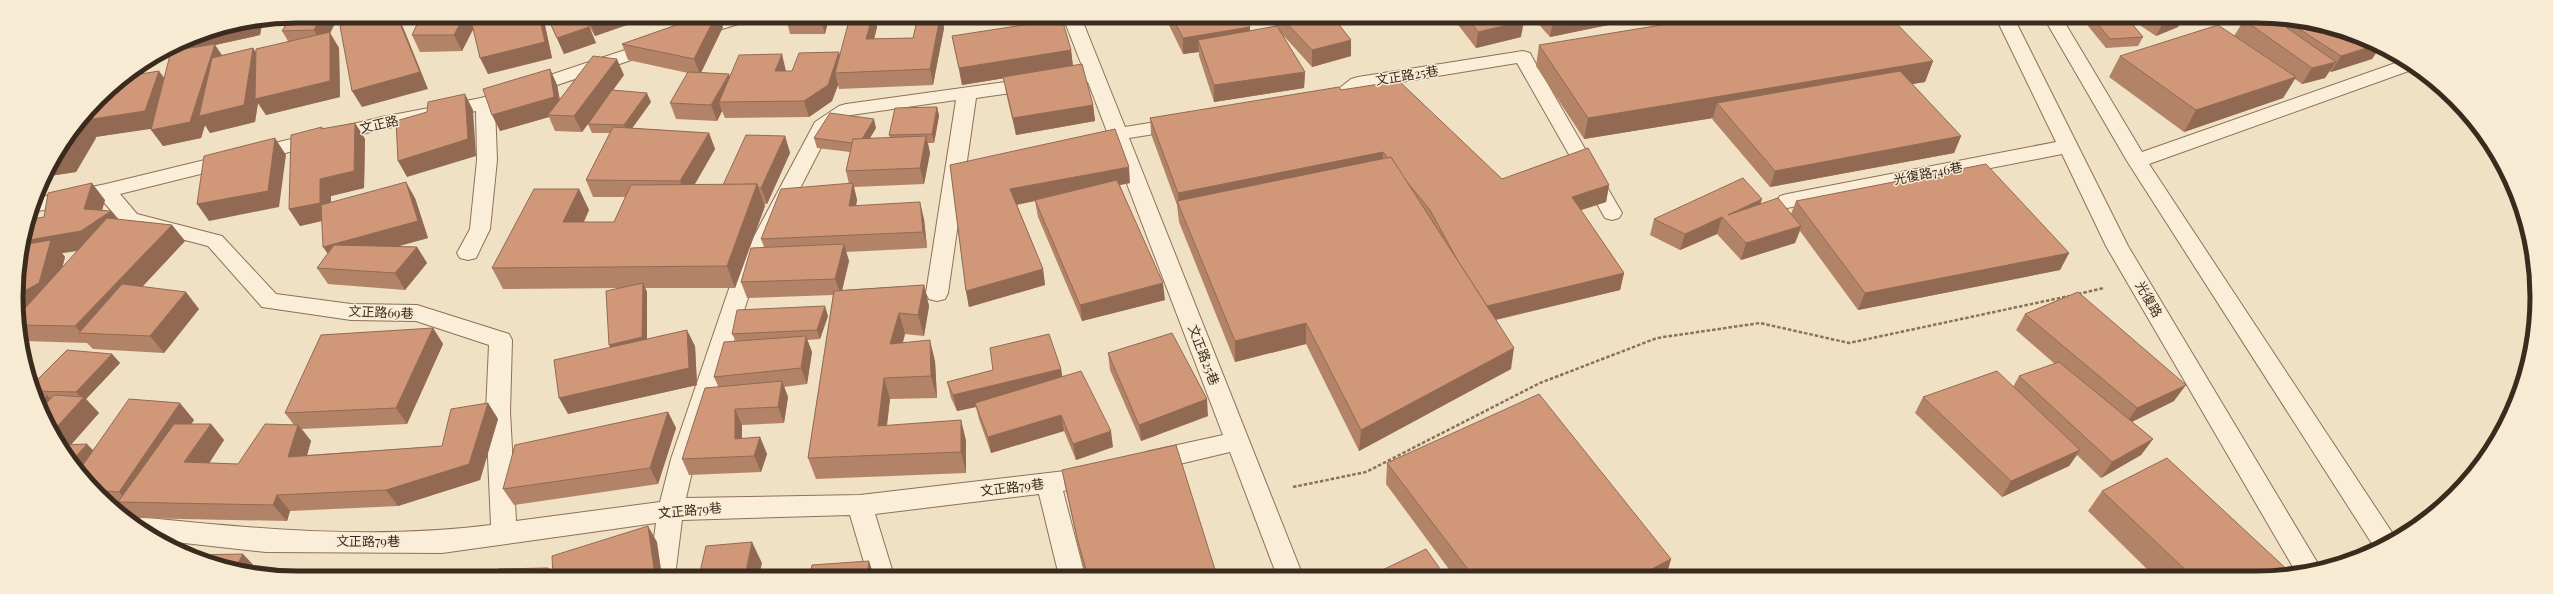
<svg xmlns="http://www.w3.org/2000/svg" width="2553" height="594" font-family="'Playfair Display','Noto Sans TC',serif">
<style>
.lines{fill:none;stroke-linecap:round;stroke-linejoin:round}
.minor-casing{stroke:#8c7159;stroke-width:2}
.path{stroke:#8c7159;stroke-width:2.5;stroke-dasharray:3.5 2;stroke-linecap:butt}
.minor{fill:#faeed8;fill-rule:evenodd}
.wall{fill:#b38367;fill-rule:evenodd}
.shaded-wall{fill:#926a54}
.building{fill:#d09878;stroke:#926a54}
.labels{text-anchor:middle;stroke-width:3;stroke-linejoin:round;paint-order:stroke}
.street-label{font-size:13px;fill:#3b2a1e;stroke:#f7ebd4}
.rim{fill:none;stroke:#3b2a1e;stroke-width:5}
</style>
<rect width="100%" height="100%" fill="#f0e0c4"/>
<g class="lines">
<defs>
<g id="minor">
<path d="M726,17H751L748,21L693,38L687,37L684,33L687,29Z"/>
<path d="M1063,17H1081L1125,127L1180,118L1187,120L1190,124L1187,128L1180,130L1129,138L1303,576H1277L1230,452L1150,471L1141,468L1138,461L1141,454L1150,451L1223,435L1088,82L976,98L948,293L945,299L937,301L929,299L926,293L956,100L851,115L830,130L756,274L695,459L686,498L860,495L1065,471L1094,464L1103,467L1106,474L1103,481L1063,491L1085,576H1059L1039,494L875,514L894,576H868L850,515L682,520L675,576H649L656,523L442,553L266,552L157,540L130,521L139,517C255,529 374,540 491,525L486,412L489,345L416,321L351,320L262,307L208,246L123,224L101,199L33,212L30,211L36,198L106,184L382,117L481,98L649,42H661L664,46L661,50L495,106L497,160L490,229L476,258L468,260L460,258L457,253L470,229L477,160L476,111L382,129L120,194L137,214L222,236L276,294L351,304L417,305L509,334L512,340L510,412L516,521L660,502L671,459L734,274L815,122L839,106L846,104L1084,71Z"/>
<path d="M1996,18H2014L2128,246L2320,567L2297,574L2106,246L2062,154L1787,208L1780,206L1777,201L1780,196L1787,194L2056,142Z"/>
<path d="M2044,18H2062L2142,152L2404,60L2417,68L2149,164L2395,537L2376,550L2127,161Z"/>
<path d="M1523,51L1530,53L1532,57L1622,213L1619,218L1612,220L1605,218L1517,63L1364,88C1350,99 1337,110 1318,105L1315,101L1318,97L1332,94L1351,79L1358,77Z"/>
</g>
</defs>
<!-- minor casing -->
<use href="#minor" class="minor-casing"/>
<!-- path -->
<g class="path">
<path d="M2078,294L2104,288"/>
<path d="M1293,487L1366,472L1540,383L1657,338L1760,323L1849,343L2069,296"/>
</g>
<!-- minor -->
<use href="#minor" class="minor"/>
</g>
<!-- wall -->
<g class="wall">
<path d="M297,16H339L330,33L339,48L340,97L266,115L258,103L255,122L210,133L205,125L201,138L163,146L152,128L95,137L96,138L76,172L43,177L45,173L164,77L177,50L242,21L263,19L260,35L215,45L222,55L253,48L256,53L288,41L282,31L285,26H271L267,19Z"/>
<path d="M543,16L552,58L488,74L473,29L462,51L420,52L412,35Z"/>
<path d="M547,16H653L595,36L590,28L596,43L564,54Z"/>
<path d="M702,16L719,17L723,27L701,72L730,76L786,71H792L839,52V55L877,27L874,39L913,38L918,17H942L944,28L933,85L839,89L838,85L832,101L809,117L725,118L722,111L717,121L676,119L670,103L688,73L628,60L622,44Z"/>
<path d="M786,17H829L825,34H790L786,18Z"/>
<path d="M1165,17H1245L1250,31L1275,26L1267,17H1362L1338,24L1351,56L1312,67L1282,34L1305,72L1304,88L1214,102L1199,56V52L1183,54Z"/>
<path d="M1452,17H1520L1521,37L1476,48Z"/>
<path d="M1533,18H1642L1550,37Z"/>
<path d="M2092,18H2127L2143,37L2138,46L2106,48L2088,26Z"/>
<path d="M2129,18H2183L2178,27L2156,36Z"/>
<path d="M2248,18H2293L2347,31L2384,48L2378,50L2372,59L2331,72L2329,71L2325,78L2302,84L2295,79L2283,98L2184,132L2109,77L2120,56L2234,36L2244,20L2249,19Z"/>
<path d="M952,36L1071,50L1073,66L1093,105L1095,121L1016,135L1006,93L1004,78L962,85Z"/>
<path d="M1539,45L1933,61L1925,82L1912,84L1961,136L1954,153L1770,187L1712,119L1713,118L1584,139L1536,66Z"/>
<path d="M149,63L145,68L139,69Z"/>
<path d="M550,69L557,85L560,100L624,75L613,90L651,102L632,128L709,133L715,149L694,185H723L785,136L790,153L767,204H764L765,206L735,288H645L647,292V339L695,346L697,385L568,414L610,347L617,288L503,289L492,268L579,189L589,210L584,222H614L625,197H593L586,180L610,133H592L588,124L582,132L555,131L549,117L500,131Z"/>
<path d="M1341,90L1502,179L1609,185L1606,202L1581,210L1624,273L1620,290L1496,320L1511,369L1359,451L1306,344L1235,362L1179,222L1177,205L1151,134L1150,118Z"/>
<path d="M937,107L939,116L934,143H928L930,153L924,184L854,187L857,200L856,205L924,219L927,248L846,252L849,261L842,290L924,285L929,306L924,336L905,334L903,342L935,361L937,398L890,399L887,426L961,420L966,441V473L816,479L808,458L833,295L747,298L741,282L764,247L761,239L849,184L846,171L850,152L817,148L814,138L876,128L870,138H890L889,135Z"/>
<path d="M355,123L365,139L364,188L331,196V203L415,198L428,238L398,246L417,247L427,263L405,290L328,284L317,268L328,254L322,221L300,226L289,209L323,129Z"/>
<path d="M950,165L1130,183L1120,185L1165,300L1082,321L1038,217L1035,201L1017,205L1043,269L1045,285L969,307L966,291Z"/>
<path d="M105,200L102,211H111L117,219L172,225L185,241L142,287L199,309L164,353L93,349L87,343L25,341L19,335L17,278L44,217ZM78,251L62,268L65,257L62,253Z"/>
<path d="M1796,201L2069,253L2060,270L1858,310L1800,231L1795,243L1741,260L1717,234L1680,250L1650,235L1654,219L1761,204L1791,214Z"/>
<path d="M2025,314L2174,401L2132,422L2153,439L2141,455L2101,478L2077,455L2069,466L2002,497L1915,413L1923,397L2013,387L2019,376L2055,364L2016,330Z"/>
<path d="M828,316L820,339L807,340L812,352L807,384L784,387L788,397L784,423L742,425V439L760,437L767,454L761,472L689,475L682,459L718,386L714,377L736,341L732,334Z"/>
<path d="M433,328L443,344L407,424L302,429L311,441L307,455L442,446L488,403L498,419L480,480L398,506L290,511L287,521L134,518L123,507L109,506L74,468L31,387L112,354L120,363L86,399L99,413L71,445L93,450L194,420L191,424H211L224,440L209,463L238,464L294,425L285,413Z"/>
<path d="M1108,353L1208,416L1141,441L1110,370Z"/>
<path d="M1061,369L1062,377L1113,447L1076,460L1064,431L991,453L979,419L976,407L957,411L951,398L947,382Z"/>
<path d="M668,412L676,428L658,484L514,505L503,489Z"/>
<path d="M1387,463L1671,559L1666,576H1454L1386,484Z"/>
<path d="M1062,470L1217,576H1086L1081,558L1065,486Z"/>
<path d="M2102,491L2293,575L2154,576L2088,511Z"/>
</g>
<!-- shaded-wall -->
<g class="shaded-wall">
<path d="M321,16H339L330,33L339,48L340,97L266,115L258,103L255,122L210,133L205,125L201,138L163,146L151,130L179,53L175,47L190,37L242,21L263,19L260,35L215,45L225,60L253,48L263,64L323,46L314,30Z"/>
<path d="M397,16L403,27L428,89L362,107L352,91Z"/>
<path d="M464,16H480L462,51L454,35Z"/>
<path d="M539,16H543L552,58L488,74L480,58Z"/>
<path d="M600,16H653L595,36L589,20Z"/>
<path d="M715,17H719L723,27L700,75L694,59Z"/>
<path d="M821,17H829L825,34L820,18Z"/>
<path d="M872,17H875L877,27L870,56L866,39Z"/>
<path d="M940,17H942L944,28L933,85L930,69Z"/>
<path d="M1327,17H1362L1327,27Z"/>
<path d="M1568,18H1642L1550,37L1553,21Z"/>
<path d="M2168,18H2183L2178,27L2156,36L2165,19Z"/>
<path d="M1524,21L1521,37L1476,48L1478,32Z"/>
<path d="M589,27L596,43L564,54L557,38Z"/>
<path d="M1250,27V43L1198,40L1199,52L1183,54V38Z"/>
<path d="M1351,40V56L1312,67V50Z"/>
<path d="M2376,45L2384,48L2378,50L2372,59L2331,72L2341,56Z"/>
<path d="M1071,50L1073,67L962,85L959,68Z"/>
<path d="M839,52L843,69L835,73L838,85L832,101L809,117L804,101Z"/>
<path d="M782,54L786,71L780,88L775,71Z"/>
<path d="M617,59L624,75L582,132L574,116Z"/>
<path d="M1933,61L1925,82L1728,115L1717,103L1713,118L1584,139L1588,118Z"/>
<path d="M2336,62L2325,78L2302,84L2312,68Z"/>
<path d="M149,63L145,68L143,66Z"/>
<path d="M550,69L557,85L562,113L548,115L549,117L500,131L492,115Z"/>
<path d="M159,71L171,87L157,128L95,137L96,138L76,172L43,177L45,173L74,126L79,121Z"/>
<path d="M1305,72L1304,88L1214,102V85Z"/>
<path d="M729,74L734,90L719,102L722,111L717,121L711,105Z"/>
<path d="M2296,77L2283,98L2184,132L2196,110Z"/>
<path d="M647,93L651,102L628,134L624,125Z"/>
<path d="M465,94L473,110L476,156L407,177L398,161Z"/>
<path d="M1093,105L1095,121L1016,135L1013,118Z"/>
<path d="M937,107L939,116L934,143L932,134Z"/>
<path d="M874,119L876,128L861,153L859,144Z"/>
<path d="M355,123L365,139L364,188L331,196L330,219L300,226L289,209L320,179Z"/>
<path d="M709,133L715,149L687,198L680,181Z"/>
<path d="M785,136L790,153L767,204L761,188Z"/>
<path d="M926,136L930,153L924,184L920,168Z"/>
<path d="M1961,136L1954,153L1770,187L1775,171Z"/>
<path d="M275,138L286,155L279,207L209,221L197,204Z"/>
<path d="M1383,152L1382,169L1179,204L1178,193Z"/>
<path d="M1129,167L1130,183L1013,205L1010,189Z"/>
<path d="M406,182L415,198L428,238L335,264L323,247Z"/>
<path d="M92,183L105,200L99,219L111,211L124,228L95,248L62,253L65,257L54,300L18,319L17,295L21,253L23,241L84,209Z"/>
<path d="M853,183L857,200L853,222L849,206Z"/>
<path d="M757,184L765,206L735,288L727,266Z"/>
<path d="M1609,185L1606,202L1569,214L1572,197Z"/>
<path d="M579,189L589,210L573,244L563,222Z"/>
<path d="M1762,199L1757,216L1728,215Z"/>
<path d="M920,202L924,219L927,248L923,232Z"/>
<path d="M1722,217L1717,234L1680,250L1685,234Z"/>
<path d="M172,225L185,241L98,334L81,333L75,326Z"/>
<path d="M1801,226L1795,243L1741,260L1746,243Z"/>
<path d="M844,244L849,261L841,295L835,279Z"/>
<path d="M417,247L427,263L405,290L395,273Z"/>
<path d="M2069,253L2060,270L1858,310L1865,293Z"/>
<path d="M1043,269L1045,285L969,307L966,291Z"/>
<path d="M1624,273L1620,290L1481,323L1483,307Z"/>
<path d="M643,283L647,292V346L614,355L609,345Z"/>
<path d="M1163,283L1165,300L1082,321L1080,305Z"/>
<path d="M924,285L929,306L924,336L918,315Z"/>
<path d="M186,292L199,309L164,353L150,336Z"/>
<path d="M825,306L828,316L820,339L817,330Z"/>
<path d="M899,313L905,334L896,365L890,344Z"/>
<path d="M1306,323V344L1235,362V341Z"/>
<path d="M433,328L443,344L407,424L396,408Z"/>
<path d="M687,330L695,346L697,385L568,414L559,398Z"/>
<path d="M806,336L812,352L807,384L801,368Z"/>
<path d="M930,340L935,361L937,398L931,376Z"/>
<path d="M1514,348L1511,369L1359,451L1361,430Z"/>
<path d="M112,354L120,363L86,399L99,413L65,451L54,430L82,399L76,392Z"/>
<path d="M1061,369L1064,385L975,403L976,407L957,411L953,395Z"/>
<path d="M884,378L890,399L884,447L878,426Z"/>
<path d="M782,381L788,397L784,423L778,407Z"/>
<path d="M2186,385L2174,401L2125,425L2137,408Z"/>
<path d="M47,395L63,412L51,425L40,404Z"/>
<path d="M1207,399L1208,416L1141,441L1139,425Z"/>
<path d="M180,403L194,420L138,503H129L119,492Z"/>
<path d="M488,403L498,419L480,480L398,506L386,490L469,464Z"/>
<path d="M735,409L742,425V455L735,439Z"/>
<path d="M668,412L676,428L658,484L650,468Z"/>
<path d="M1061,415L1064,431L991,453L988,437Z"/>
<path d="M961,420L966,441V473L961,452Z"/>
<path d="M211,424L224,440L199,479L184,462Z"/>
<path d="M298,425L311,441L302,473L288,457Z"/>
<path d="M1111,431L1113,447L1076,460L1073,444Z"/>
<path d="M760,437L767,454L761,472L754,456Z"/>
<path d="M2153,439L2141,455L2101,478L2112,462Z"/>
<path d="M87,444L103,460L85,480L74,468L71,462Z"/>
<path d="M2080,450L2069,466L2002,497L2011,481Z"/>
<path d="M277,495L290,511L287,521L273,505Z"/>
<path d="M648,526L657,542L662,576H655Z"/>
<path d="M752,542L762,563L759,576H745Z"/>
<path d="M243,554L258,570L255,574L234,570Z"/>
<path d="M1671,559L1666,576H1638Z"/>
<path d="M869,561L874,576H867Z"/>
<path d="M548,568L553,576H545Z"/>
</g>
<!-- building -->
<g class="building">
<path d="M297,16H321L314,30L282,31L291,17Z"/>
<path d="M376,16H397L420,72L352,91L340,26Z"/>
<path d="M421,16H464L454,35H412Z"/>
<path d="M470,16H539L545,42L480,58Z"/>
<path d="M547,16H583L589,27L557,38Z"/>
<path d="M586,16H600L589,20Z"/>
<path d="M702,16L715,17L694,59L622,44Z"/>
<path d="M786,17H821L820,18H786Z"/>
<path d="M850,17H872L866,39L913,38L918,17H940L930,69L835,73Z"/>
<path d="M1172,17H1245L1250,27L1183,38Z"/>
<path d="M1281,17H1333L1351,40L1312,50Z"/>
<path d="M1467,17H1520L1524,21L1478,32Z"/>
<path d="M1550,18H1568L1553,21Z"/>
<path d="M1704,18H1891L1933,61L1588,118L1539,45Z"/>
<path d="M2093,18H2127L2143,37L2110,39Z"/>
<path d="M2251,18H2273L2336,62L2312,68L2244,20Z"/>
<path d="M2282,18H2293L2347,31L2376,45L2341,56Z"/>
<path d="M1062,19L1071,50L959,68L952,36Z"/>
<path d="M2218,25L2296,77L2196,110L2120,56Z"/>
<path d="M1277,26L1305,72L1214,85L1198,40Z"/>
<path d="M330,32V81L255,99L256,49Z"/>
<path d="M215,44L190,122L151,130L171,51Z"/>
<path d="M253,48L244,105L199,116L212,58Z"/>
<path d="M839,52L828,85L804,101L719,102L739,55L782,54L775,71H792L799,53Z"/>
<path d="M593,56L617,59L574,116L548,115Z"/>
<path d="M1082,64L1093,105L1013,118L1003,77Z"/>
<path d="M550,69L554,97L492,115L483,89Z"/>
<path d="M159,71L145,111L79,121L112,86L128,76Z"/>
<path d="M1900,71L1961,136L1775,171L1717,103Z"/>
<path d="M688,72L729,74L711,105L670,103Z"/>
<path d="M1399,81L1502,179L1588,148L1609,185L1572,197L1624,273L1487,306L1459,263L1430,210L1403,177L1391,157L1388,158L1383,152L1178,193L1150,118L1339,87L1341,90Z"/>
<path d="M612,90L647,93L624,125L588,124Z"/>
<path d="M465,94L468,139L398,161L396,121L427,112L428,102Z"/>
<path d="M937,107L932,134L889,135L895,108Z"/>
<path d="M830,113L874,119L862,139H853L852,143L814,138Z"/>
<path d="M84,122L63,155L55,157L74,126L77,123Z"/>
<path d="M355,123L354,171L320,179V203L289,209L291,135L322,127L321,129Z"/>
<path d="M613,127L709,133L680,181L586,180Z"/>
<path d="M1115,129L1129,167L1010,189L1043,269L966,291L950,165Z"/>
<path d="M746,135L785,136L761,188H758L757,184L723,185Z"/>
<path d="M926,136L920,168L846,171L853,139Z"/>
<path d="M275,138L268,191L197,204L204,156Z"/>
<path d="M1391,157L1514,348L1361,430L1306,323L1235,341L1177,201Z"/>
<path d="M1986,164L2069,253L1865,293L1796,201Z"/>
<path d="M1743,178L1762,199L1728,215L1778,198L1801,226L1746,243L1722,217L1685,234L1654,219Z"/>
<path d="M1117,180L1163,283L1080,305L1035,200Z"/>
<path d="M406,182L418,221L323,247L321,205Z"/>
<path d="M92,183L84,209L111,211L81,231L23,241L26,224L27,220L44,217L48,193Z"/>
<path d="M853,183L849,206L920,202L923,232L761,239L781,189Z"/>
<path d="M757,184L727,266L492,268L534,189H579L563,222H614L631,185Z"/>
<path d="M107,218L172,225L75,326L18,325V316Z"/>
<path d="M51,240L39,283L17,295V278L22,245Z"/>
<path d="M844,244L835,279L741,282L751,248Z"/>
<path d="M334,245L417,247L395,273L317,268Z"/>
<path d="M643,283L642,337L609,345L606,291Z"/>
<path d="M122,284L186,292L150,336L79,333Z"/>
<path d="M924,285L918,315L899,313L890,344L930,340L931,376L884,378L878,426L961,420V452L808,458L834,291Z"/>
<path d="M2078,292L2186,385L2137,408L2025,314Z"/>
<path d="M825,306L817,330L732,334L737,310Z"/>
<path d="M433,328L396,408L285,413L321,335Z"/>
<path d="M687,330L689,368L559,398L554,360Z"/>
<path d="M1172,333L1207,399L1139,425L1108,353Z"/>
<path d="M1049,334L1061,369L953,395L947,382L993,370L990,348Z"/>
<path d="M806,336L801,368L714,377L724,342Z"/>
<path d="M67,350L112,354L76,392L33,391L31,386Z"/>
<path d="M2059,362L2153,439L2112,462L2019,376Z"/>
<path d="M1081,371L1111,431L1073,444L1061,415L988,437L975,403Z"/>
<path d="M1997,371L2080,450L2011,481L1923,397Z"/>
<path d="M782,381L778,407L735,409V439L760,437L754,456L682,459L705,388Z"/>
<path d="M35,394L47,395L40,404Z"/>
<path d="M1539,394L1671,559L1638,576H1473L1387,463Z"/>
<path d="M54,395L84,397L54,430L42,408Z"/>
<path d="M129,399L180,403L119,492L94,490L78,472Z"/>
<path d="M488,403L469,464L386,490L277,495L273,505L118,502L174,424H211L184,462L238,464L265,424L298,425L288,457L442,446L451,409Z"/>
<path d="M668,412L650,468L503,489L515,445Z"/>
<path d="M87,444L71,462L62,445Z"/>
<path d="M1176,445L1217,576H1088L1078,542L1062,470Z"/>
<path d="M2167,458L2293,575L2192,576L2102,491Z"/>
<path d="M648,526L655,576H553L552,556Z"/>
<path d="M752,542L745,576H699L706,546Z"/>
<path d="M1426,549L1445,576H1370Z"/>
<path d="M243,554L234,570L206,563L188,555Z"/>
<path d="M869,561L867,576H810L812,565Z"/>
<path d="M548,568L545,576H496L498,569Z"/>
<path d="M1259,572L1260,576H1246Z"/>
<path d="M455,573L454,576H416L417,575Z"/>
</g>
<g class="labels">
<!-- street labels -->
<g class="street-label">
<text transform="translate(1407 75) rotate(-9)" y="5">文正路25巷</text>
<text transform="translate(379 124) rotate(-13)" y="5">文正路</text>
<text transform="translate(1928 173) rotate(-11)" y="5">光復路746巷</text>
<text transform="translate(2149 299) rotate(60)" y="5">光復路</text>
<text transform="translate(381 312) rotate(2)" y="5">文正路69巷</text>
<text transform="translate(1204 355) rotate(69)" y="5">文正路25巷</text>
<text transform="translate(1012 487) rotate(-7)" y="5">文正路79巷</text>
<text transform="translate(690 510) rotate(-5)" y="5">文正路79巷</text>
<text x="368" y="546">文正路79巷</text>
</g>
</g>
<!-- crop -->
<path d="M0 0H2553V594H0ZM297 23H2256A274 274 0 0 1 2530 297V297A274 274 0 0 1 2256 571H297A274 274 0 0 1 23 297V297A274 274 0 0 1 297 23Z" fill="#f7ebd4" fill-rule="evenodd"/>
<path class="rim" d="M297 23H2256A274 274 0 0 1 2530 297V297A274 274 0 0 1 2256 571H297A274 274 0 0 1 23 297V297A274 274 0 0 1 297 23Z"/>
</svg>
